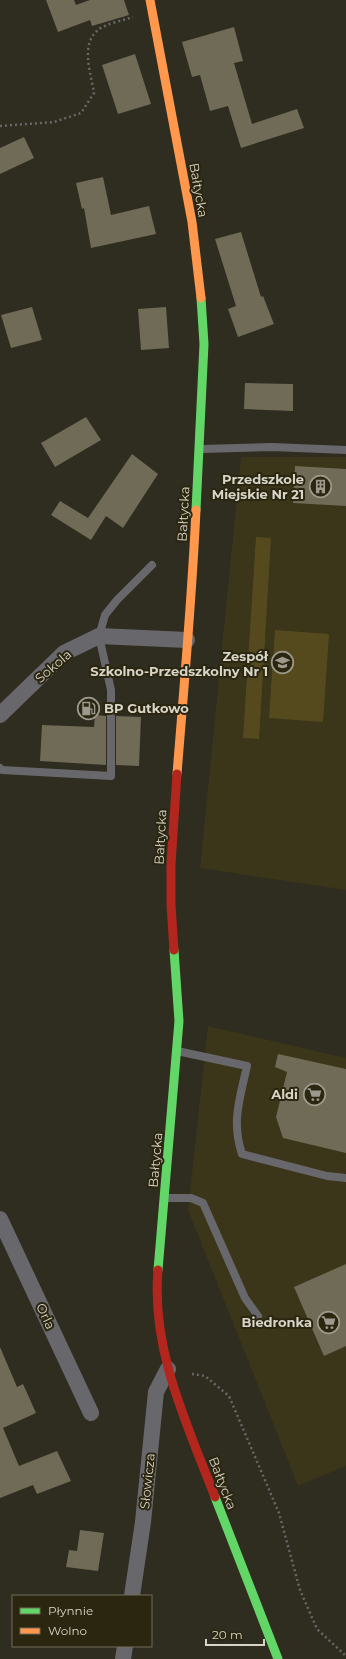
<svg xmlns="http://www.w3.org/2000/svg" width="346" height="1659" font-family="Montserrat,sans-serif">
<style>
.built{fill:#3b3519}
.green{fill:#554a1e}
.building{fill:#6f6b56}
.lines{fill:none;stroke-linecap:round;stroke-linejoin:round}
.path{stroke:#696867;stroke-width:2.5;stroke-dasharray:2 3;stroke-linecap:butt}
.lane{stroke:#68686c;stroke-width:8}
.street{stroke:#68686c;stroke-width:16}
.fast{stroke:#63d668;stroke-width:9}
.slow{stroke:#ff974d;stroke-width:9}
.jam{stroke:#b3261e;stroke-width:9}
.labels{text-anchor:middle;stroke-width:4;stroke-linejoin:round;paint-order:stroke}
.street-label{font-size:13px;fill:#d8d5c8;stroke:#2b2610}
.poi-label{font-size:13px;font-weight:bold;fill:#d8d5c8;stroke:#2b2610;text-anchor:end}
</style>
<rect width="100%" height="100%" fill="#2f2c20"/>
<!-- built -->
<g class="built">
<path d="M241,457H346V890L200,868Z"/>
<path d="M208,1026L346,1058V1466L298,1486L188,1210Z"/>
</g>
<!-- green -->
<g class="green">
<path d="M256,537L271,538L259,739L243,738Z"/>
<path d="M275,630L329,634L323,722L269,718Z"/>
</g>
<!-- building -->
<g class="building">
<path d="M46,0H74L76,5L90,0H124L129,15L92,26L90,20L58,32Z"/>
<path d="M234,27L243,61L234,63L252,124L297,109L304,128L241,148L228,106L210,111L200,75L192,77L182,42Z"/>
<path d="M135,54L151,104L118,114L102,65Z"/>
<path d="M24,137L34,158L0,174V148Z"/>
<path d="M103,177L111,215L149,206L156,234L91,248L84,208L82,209L76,183Z"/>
<path d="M241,232L261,297L263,296L274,324L238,337L228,309L236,306L215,239Z"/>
<path d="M32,307L42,340L11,348L1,315Z"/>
<path d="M166,307L169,348L141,350L138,309Z"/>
<path d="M245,383L293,384V411L244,409Z"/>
<path d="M86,417L101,440L55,467L41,443Z"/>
<path d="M132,454L158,474L123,528L106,516L91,540L51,515L60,501L88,518Z"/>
<path d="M295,466L346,469V506L293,503Z"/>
<path d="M95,715L106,716V765L40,761L42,725L94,727Z"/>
<path d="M116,716L141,717L139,766L116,765Z"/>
<path d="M278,1054L346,1069V1153L283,1138L276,1117L287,1072L275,1067Z"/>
<path d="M346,1264V1346L324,1356L294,1287Z"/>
<path d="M0,1347L17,1387L23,1384L36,1413L3,1428L19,1466L57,1451L71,1481L37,1494L33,1485L0,1498Z"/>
<path d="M80,1530L104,1533L98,1571L66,1567L69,1550L77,1551Z"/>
</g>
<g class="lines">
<!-- path -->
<g class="path">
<path d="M0,126L54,122L81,113L94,93C91,74 80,44 98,30C104,24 125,20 133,17"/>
<path d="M192,1374L205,1376L229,1396L279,1513L300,1590L317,1629L346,1656"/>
</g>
<!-- lane -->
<g class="lane">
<path d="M201,449L272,447L346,450"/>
<path d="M0,768L2,770L111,776V690L99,636L105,615L117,600L152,565"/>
<path d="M177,1051L247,1066C240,1098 231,1122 242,1154L327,1176L346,1178"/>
<path d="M165,1198H191L203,1203L245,1298L258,1316"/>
</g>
<!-- street -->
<g class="street">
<path d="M0,715L64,653L99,636L187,640"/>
<path d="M0,1219L91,1413"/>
<path d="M132,1596L143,1522L156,1392L168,1369"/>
<path d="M123,1659L125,1646"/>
</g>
<!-- fast -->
<g class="fast">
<path d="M196,510L204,344L201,298"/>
<path d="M158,1270L179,1021L174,950"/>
<path d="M215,1497L278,1659"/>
</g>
<!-- slow -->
<g class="slow">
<path d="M150,0L192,222L201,298"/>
<path d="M177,774C184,686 192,598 196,510"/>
</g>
<!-- jam -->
<g class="jam">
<path d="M174,950L171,905V864L177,774"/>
<path d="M158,1270C151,1350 187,1424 215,1497"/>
</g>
</g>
<!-- icons -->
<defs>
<symbol id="building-ring" viewBox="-11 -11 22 22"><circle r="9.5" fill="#2b2610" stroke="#9d9a8d" stroke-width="1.5"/><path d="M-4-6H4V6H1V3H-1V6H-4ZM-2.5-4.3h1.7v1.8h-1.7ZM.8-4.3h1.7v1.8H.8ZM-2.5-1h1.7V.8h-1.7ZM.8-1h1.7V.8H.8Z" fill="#9d9a8d"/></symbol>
<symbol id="school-ring" viewBox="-11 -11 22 22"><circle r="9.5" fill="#2b2610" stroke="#9d9a8d" stroke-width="1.5"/><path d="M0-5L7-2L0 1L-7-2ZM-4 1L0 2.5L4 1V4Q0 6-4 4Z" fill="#9d9a8d"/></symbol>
<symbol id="fuel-ring" viewBox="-11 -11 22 22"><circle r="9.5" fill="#2b2610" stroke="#9d9a8d" stroke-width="1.5"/><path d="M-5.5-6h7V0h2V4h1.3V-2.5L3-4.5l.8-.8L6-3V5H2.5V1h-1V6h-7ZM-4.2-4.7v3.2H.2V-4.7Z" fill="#9d9a8d"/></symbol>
<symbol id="supermarket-ring" viewBox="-11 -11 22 22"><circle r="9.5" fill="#2b2610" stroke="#9d9a8d" stroke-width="1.5"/><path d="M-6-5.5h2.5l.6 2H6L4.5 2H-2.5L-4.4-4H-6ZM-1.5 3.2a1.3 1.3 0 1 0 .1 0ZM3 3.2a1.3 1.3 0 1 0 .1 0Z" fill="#9d9a8d"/></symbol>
</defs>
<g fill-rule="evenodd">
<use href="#building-ring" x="308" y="474" width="25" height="25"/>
<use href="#school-ring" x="270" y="650" width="25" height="25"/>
<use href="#fuel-ring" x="76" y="696" width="25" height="25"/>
<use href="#supermarket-ring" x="302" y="1082" width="25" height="25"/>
<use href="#supermarket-ring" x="316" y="1310" width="25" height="25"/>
</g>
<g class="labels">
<!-- street labels -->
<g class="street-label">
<text transform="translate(199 190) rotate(80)" y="5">Bałtycka</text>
<text transform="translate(183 514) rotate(-87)" y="5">Bałtycka</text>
<text transform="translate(53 666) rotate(-41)" y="5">Sokola</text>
<text transform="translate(160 837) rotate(-87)" y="5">Bałtycka</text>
<text transform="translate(155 1160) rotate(-85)" y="5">Bałtycka</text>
<text transform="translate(46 1316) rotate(65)" y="5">Orla</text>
<text transform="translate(147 1481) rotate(-84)" y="5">Słowicza</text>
<text transform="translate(223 1483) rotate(69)" y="5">Bałtycka</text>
</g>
<!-- poi labels -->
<g class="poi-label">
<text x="304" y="484">Przedszkole<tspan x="304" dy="15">Miejskie Nr 21</tspan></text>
<text x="268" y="661">Zespół<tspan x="268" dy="15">Szkolno-Przedszkolny Nr 1</tspan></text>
<text x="104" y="713" text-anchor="start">BP Gutkowo</text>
<text x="298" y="1099">Aldi</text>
<text x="312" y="1327">Biedronka</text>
</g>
</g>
<!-- legend -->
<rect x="12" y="1595" width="140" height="52" fill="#2b2610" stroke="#706c5a"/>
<rect x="20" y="1608" width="20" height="6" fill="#63d668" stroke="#706c5a"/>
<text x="48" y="1615" font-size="12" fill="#d8d5c8">Płynnie</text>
<rect x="20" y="1628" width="20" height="6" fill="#ff974d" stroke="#706c5a"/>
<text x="48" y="1635" font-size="12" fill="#d8d5c8">Wolno</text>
<!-- scale -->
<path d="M206 1639v6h58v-6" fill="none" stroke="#d8d5c8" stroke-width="2"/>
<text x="212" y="1639" font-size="12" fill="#d8d5c8" stroke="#2b2610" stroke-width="3" paint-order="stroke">20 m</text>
</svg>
